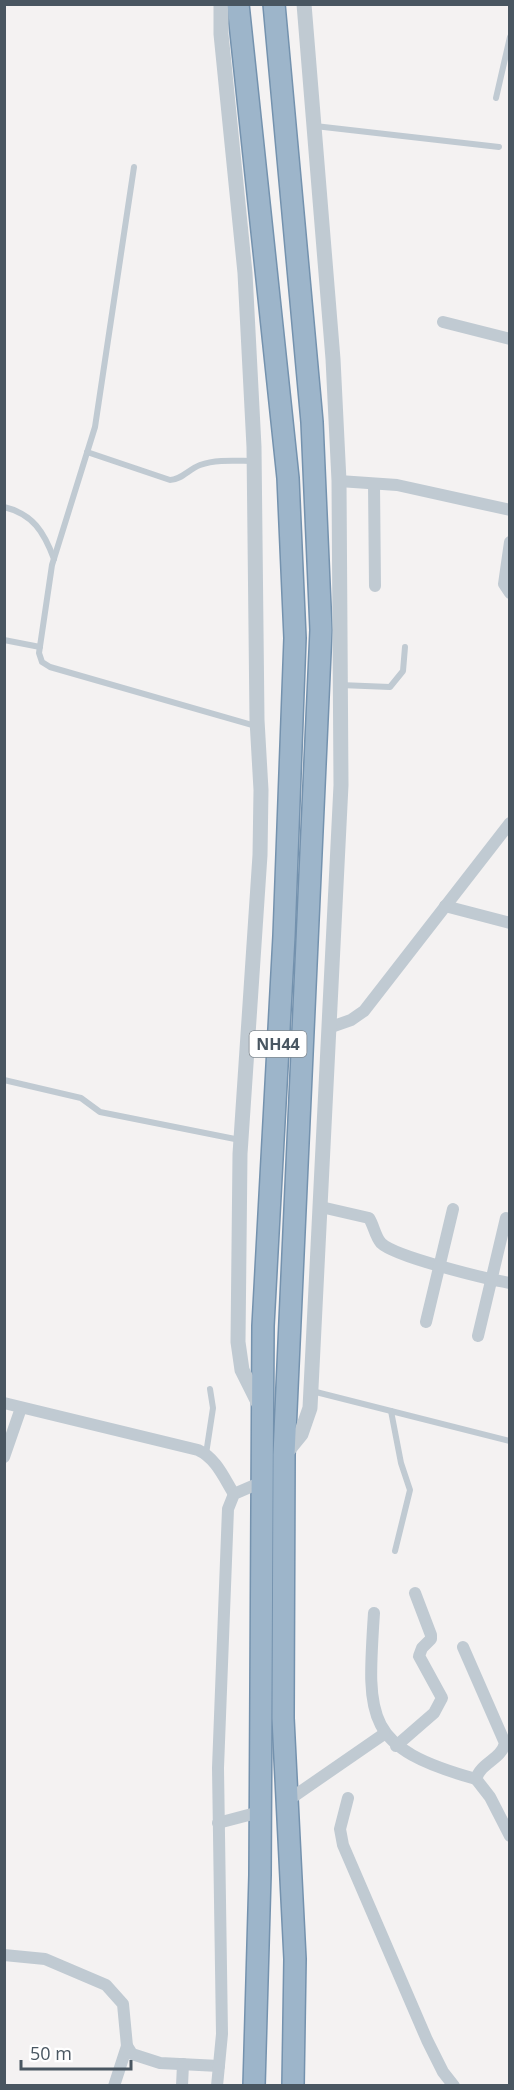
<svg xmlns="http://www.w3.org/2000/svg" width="514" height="2090" font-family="'Open Sans',sans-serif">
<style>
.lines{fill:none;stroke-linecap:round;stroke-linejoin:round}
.trunk-casing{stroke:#7492ae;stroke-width:24}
.service{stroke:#c0cad2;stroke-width:6}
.minor{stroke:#c0cad2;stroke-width:12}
.tertiary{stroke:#c0cad2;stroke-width:15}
.trunk{stroke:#9db5ca;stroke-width:21}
.labels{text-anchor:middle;stroke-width:6;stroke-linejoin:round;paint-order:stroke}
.shield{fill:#fff;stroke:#808990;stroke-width:1.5}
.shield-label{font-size:16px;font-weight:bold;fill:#495661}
</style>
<rect width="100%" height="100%" fill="#f4f2f2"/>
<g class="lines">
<defs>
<g id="trunk">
<path d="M238,4L288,478L295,638L284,936L263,1326L260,1875L254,2086"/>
<path d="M274,4L312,422L321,630L284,1455L283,1718L295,1959L293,2086"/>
</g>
</defs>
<!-- trunk casing -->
<use href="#trunk" class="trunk-casing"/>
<!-- service -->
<g class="service">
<path d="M496,98L510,37"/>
<path d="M315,126L499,147"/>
<path d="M134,167L95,427L52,565L39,653L42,662L50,667L256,726"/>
<path d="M87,452L170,480C181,480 189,469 200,465C217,459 236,461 254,461"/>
<path d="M4,507C33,514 44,532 54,559"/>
<path d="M4,640L40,647"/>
<path d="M340,685L390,687L403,671L405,647"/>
<path d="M4,1080L81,1098L100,1112L240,1140"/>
<path d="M312,1391L510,1441"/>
<path d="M391,1411L401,1463L410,1490L395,1551"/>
<path d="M206,1454L213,1408L210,1389"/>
</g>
<!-- minor -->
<g class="minor">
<path d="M443,322L510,339"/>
<path d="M339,481L397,485L510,510"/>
<path d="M374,484L375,586"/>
<path d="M510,542L504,584L510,593"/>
<path d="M445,906L510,923"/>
<path d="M331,1027L351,1020L364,1011L510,823"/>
<path d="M321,1207L369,1218C374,1226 375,1236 381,1243C395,1257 487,1279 510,1283"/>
<path d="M426,1322L453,1209"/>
<path d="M478,1336L506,1218"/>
<path d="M4,1403L198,1450C216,1458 224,1478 234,1494"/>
<path d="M4,1457L21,1408"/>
<path d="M374,1613C367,1719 364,1748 476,1779"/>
<path d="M463,1647L505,1743C501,1760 481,1762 476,1779L490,1797L510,1836"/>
<path d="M396,1746L434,1713L442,1698L419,1656L422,1648L431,1639V1635L415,1593"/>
<path d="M348,1798L340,1829L343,1845L427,2040L443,2072L454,2086"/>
<path d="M287,1801L384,1734"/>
<path d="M218,1823L260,1812"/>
<path d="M4,1955L45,1959L106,1985L123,2004L127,2046L132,2054L160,2063L219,2066"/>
<path d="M114,2086L127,2046"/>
<path d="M182,2086L183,2064"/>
<path d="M217,2086L222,2034L218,1768L228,1509L234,1494L262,1482"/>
</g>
<!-- tertiary -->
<g class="tertiary">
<path d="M221,4V34L245,273L254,447L257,720L261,790L260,855L240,1154L238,1342L242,1370L261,1408"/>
<path d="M284,1455L301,1434L310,1408L341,785L339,481L333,359L304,4"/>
</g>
<!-- trunk -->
<use href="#trunk" class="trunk"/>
</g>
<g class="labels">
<!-- shield labels -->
<rect class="shield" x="249.5" y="1031" width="57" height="26" rx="4.5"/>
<g class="shield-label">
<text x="278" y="1050">NH44</text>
</g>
</g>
<!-- border -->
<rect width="514" height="2090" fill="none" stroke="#495661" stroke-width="12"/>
<!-- scale -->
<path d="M21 2060v9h110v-9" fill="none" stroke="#495661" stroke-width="3"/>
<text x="30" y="2060" font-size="18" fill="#495661" stroke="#ffffff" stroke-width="4.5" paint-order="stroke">50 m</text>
</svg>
